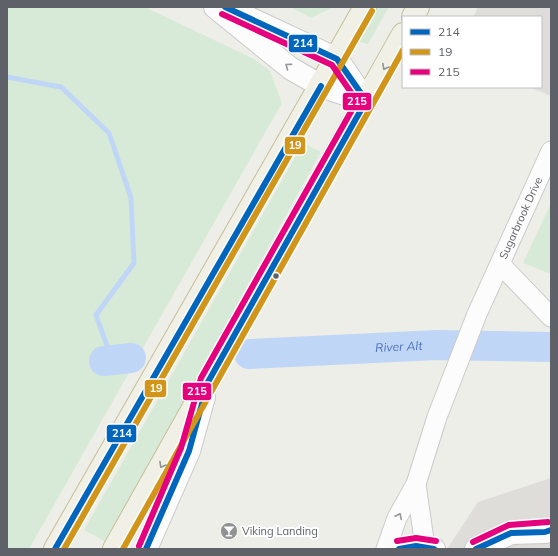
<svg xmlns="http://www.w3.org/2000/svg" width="558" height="556" font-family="Mulish,sans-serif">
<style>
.industrial{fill:#deddd9}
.green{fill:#d7ead8}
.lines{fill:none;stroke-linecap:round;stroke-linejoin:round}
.stream{stroke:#c0d6f6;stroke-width:5}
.river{stroke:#c0d6f6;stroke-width:30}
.minor-casing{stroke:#cacaca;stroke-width:21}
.tertiary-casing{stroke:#cacaca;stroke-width:24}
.trunk-casing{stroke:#c5be97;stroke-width:24}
.minor{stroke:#fcfcfc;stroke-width:19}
.tertiary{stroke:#fcfcfc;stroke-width:22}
.trunk{stroke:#f0f0e6;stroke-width:22}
.bus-1-casing{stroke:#fff;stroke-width:9}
.bus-2-casing{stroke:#fff;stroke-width:9}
.bus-3-casing{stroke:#fff;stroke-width:9}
.bus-1{stroke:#0065bd;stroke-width:6}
.bus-2{stroke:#d1951a;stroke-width:6}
.bus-3{stroke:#e5007d;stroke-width:6}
.oneway{stroke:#95979b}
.oneway2{stroke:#919393}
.bus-dot{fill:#5e6167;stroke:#fff;stroke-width:1.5}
.labels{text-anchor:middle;stroke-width:4;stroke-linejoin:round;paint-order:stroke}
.street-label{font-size:11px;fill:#5e6167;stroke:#fff}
.poi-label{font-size:11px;fill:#5e6167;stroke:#fff;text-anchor:start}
.water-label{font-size:12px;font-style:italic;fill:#4e73bf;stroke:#fff}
.line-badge{stroke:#fff;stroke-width:1.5}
.badge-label{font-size:11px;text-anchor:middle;font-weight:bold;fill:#fff}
</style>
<rect width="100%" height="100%" fill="#eeeee9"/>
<!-- industrial -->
<g class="industrial">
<path d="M478,7H551V96L529,87H541V17H473Z"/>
<path d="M551,478V549H447L478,502Z"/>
</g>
<!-- green -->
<g class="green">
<path d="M7,7H145L254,59L270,71L282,103L29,549H7Z"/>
<path d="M290,7H334L311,18Z"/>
<path d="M378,7H389L368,44L359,42Z"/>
<path d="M303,143L321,152L106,542L84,530Z"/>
<path d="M551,203V274L523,263Z"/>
</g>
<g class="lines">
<!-- stream -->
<path class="stream" d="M7,77L61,87L109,133L131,198L134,263L96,315L112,360"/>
<!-- river -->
<g class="river">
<path id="s1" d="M249,354L437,345L549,347"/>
<path d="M104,361L131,358"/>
</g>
<defs>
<g id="minor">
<path d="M500,264L551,317"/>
<path d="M416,484L425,547"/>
<path id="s2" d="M386,549L397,518L416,484L437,417L477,314L551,151"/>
</g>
<g id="tertiary">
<path d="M215,7L290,68L321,86L366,101"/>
<path d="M232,10L337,59L366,101"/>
<path d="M146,549L189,451L204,397"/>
<path d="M399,549C409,545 423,546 434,549"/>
<path d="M476,549L511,533L545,532L551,530"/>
</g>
<g id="trunk">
<path d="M413,17L418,7"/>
<path d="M55,549L365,7"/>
<path d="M114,549L403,34"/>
</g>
</defs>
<!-- minor casing -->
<use href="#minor" class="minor-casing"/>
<!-- tertiary casing -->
<use href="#tertiary" class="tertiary-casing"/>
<!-- trunk casing -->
<use href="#trunk" class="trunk-casing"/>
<!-- minor -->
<use href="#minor" class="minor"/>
<!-- tertiary -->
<use href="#tertiary" class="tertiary"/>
<!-- trunk -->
<use href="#trunk" class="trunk"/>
<defs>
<g id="bus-1">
<path d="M225,7L337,59L365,99"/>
<path d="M55,549L321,86"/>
<path d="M146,549L189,451L208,382L366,101"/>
<path d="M399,549L416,546L434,549"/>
<path d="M476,549L511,533L545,532L551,530"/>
</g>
<g id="bus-2">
<path d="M64,549L372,11"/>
<path d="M123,549L403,50"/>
</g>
<g id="bus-3">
<path d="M397,541L416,538L436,541"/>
<path d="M473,542L509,525L548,522"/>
<path d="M139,546L181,448L201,378L357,101L332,65L222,14"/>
</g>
</defs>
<!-- bus-1 casing -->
<use href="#bus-1" class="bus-1-casing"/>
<!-- bus-2 casing -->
<use href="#bus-2" class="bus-2-casing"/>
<!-- bus-3 casing -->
<use href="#bus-3" class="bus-3-casing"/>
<!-- bus-1 -->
<use href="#bus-1" class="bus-1"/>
<!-- bus-2 -->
<use href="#bus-2" class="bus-2"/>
<!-- bus-3 -->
<use href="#bus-3" class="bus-3"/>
</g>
<!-- one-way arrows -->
<defs><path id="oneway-chevron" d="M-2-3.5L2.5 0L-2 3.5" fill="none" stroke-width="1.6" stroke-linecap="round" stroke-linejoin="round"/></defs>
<g class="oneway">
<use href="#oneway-chevron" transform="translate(288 66) rotate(-144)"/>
<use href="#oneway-chevron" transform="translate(399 516) rotate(-63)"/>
</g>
<g class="oneway2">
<use href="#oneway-chevron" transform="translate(385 67) rotate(119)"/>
<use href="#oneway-chevron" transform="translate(162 465) rotate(120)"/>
</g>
<!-- icons -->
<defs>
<symbol id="bar-disc" viewBox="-11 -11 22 22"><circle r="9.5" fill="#909294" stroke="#fff"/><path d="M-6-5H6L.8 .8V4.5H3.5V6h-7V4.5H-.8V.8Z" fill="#fff"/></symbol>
</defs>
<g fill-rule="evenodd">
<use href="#bar-disc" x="219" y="521" width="20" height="20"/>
</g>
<!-- markers -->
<circle class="bus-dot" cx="276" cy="276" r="3.5"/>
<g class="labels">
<!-- street labels -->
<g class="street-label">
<text dy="4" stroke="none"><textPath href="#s2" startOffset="358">Sugarbrook Drive</textPath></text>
</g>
<!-- poi labels -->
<g class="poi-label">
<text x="242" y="535">Viking Landing</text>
</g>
<!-- water labels -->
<g class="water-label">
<text dy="4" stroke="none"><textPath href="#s1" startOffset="150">River Alt</textPath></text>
</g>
</g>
<g class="line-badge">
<rect x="288" y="34" width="30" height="19" rx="4" fill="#0065bd"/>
<rect x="342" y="92" width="30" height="19" rx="4" fill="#e5007d"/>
<rect x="284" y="136" width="22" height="19" rx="4" fill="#d1951a"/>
<rect x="144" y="379" width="23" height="19" rx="4" fill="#d1951a"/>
<rect x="182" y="382" width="30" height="19" rx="4" fill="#e5007d"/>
<rect x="106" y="424" width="31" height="19" rx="4" fill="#0065bd"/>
</g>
<g class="badge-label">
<text x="303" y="47">214</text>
<text x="357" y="105">215</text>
<text x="295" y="149">19</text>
<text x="156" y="392">19</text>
<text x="197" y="395">215</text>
<text x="122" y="437">214</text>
</g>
<!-- border -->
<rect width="558" height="556" fill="none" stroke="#5e6167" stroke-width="16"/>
<!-- legend -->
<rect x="402" y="16" width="140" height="72" fill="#ffffff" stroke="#bfc0c2"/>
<rect x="410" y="29" width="20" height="6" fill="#0065bd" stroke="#bfc0c2"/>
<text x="438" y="36" font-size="12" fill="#5e6167">214</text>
<rect x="410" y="49" width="20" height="6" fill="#d1951a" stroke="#bfc0c2"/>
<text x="438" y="56" font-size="12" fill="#5e6167">19</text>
<rect x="410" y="69" width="20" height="6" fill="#e5007d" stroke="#bfc0c2"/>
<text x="438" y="76" font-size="12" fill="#5e6167">215</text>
</svg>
